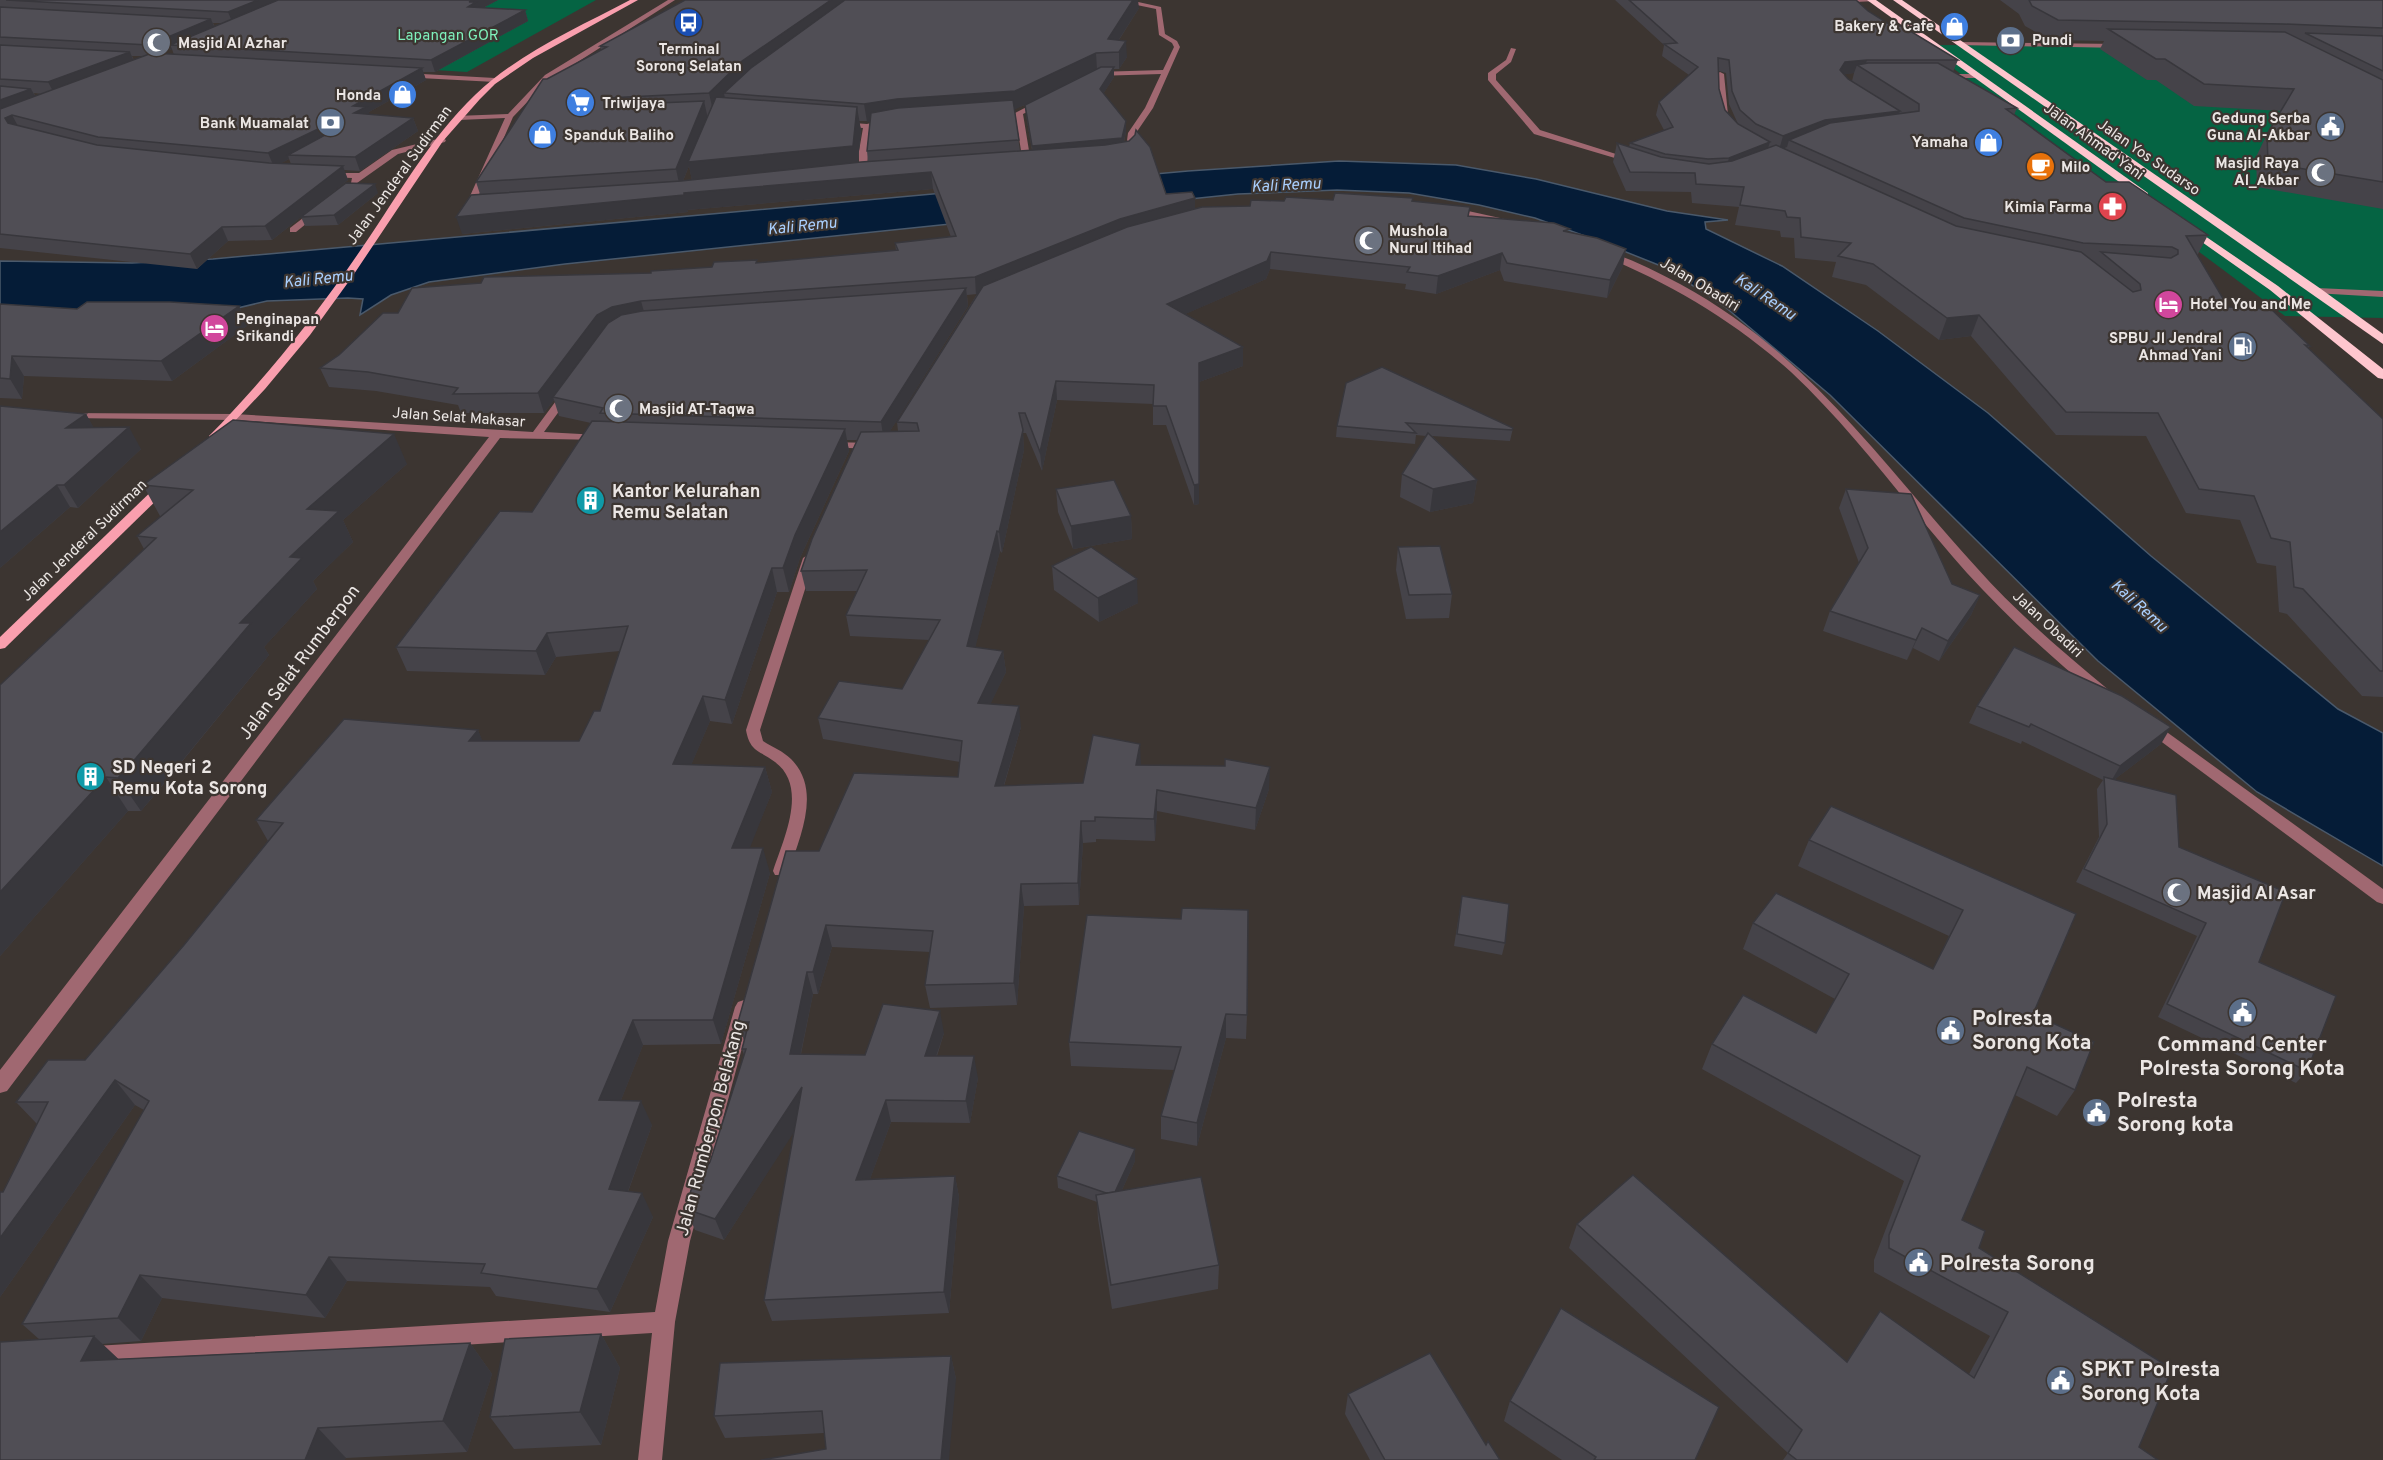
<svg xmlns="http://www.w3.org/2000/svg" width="2383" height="1460" font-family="Overpass,sans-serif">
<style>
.green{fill:#056443}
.water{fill:#051c37;stroke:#4a596b;stroke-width:1.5}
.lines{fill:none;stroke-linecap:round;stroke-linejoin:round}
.minor{fill:#a06871;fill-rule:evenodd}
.major{fill:#f99fae;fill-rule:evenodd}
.highway{fill:#fec6ce;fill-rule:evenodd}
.wall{fill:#454349;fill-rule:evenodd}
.shaded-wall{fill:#38373c}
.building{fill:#504e55;stroke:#38373c;stroke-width:1.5}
.labels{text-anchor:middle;stroke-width:4.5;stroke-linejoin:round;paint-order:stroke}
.far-poi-label{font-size:15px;font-weight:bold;fill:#ebe6e4;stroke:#3c3531;text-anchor:start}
.far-park-label{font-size:15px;fill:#7ff1bc;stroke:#3c3531}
.far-street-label{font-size:15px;fill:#ebe6e4;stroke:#3c3531}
.far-water-label{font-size:16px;font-style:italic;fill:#a9cffe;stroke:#3c3531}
.poi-label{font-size:18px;font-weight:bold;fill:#ebe6e4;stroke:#3c3531;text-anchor:start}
.street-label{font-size:18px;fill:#ebe6e4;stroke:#3c3531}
.near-poi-label{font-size:21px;font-weight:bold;fill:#ebe6e4;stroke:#3c3531;text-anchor:start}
</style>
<rect width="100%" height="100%" fill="#3c3531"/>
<!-- green -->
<g class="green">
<path d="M308,0H596L467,72L174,54Z"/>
<path d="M1922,45L2275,46L2383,107V318L2285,316Z"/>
</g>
<!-- water -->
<path class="water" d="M1339,161L1456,165L1536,179L1667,211L1728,220L1705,222L1706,229L1782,266L1878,331L1988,413L2151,556L2338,709L2383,733V866L2257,792L2098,661L1830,395L1724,306L1666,268L1596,240L1535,218L1479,205L1409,193L1337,190L1238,194L565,264L429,282L391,295L360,315L363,299L348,298L267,301L208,315L0,314V261L132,263L213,259L1188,171Z"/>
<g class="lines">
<!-- minor -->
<g class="minor">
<path d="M668,0H675L551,79L533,96L513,117L475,204L481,207L477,210L466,205L505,118L459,120H456V116L508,114L545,75Z"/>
<path d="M1129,0L1161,7L1165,34L1177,41L1180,47L1153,108L1136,133L1134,149L1122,156L1118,154L1126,148L1128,133L1145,108L1161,74L1096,76L1092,74L1096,72L1163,70L1174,47L1172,43L1159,35L1156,9L1132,4Z"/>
<path d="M1837,0H1875L1876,1L1835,3Z"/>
<path d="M1959,42L2122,44L2125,46L2122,48L1957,45Z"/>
<path d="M1511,48L1516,49L1511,62L1496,74V80L1540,130L1635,160V164L1534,134L1488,80V73L1506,60Z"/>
<path d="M1720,72L1724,74L1728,115L1724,117L1720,115L1716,74Z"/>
<path d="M404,73L495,78L499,80L495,82L401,77Z"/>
<path d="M1940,74H1976L1980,76L1976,78H1937Z"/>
<path d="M1042,99L1045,103L1023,114L1031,163L1027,165L1023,163L1015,113Z"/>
<path d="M840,122L867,124L875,122L879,124L871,127L866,176L859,174V151L863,128L837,126L836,124Z"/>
<path d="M442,138L446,140L445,142L398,154L357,183H351L352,178L326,177L322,175L326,173H359L392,150Z"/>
<path d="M1450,207L1509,220L1513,223L1509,226L1447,212V208Z"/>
<path d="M316,208L323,210L296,232H290V228Z"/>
<path d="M1606,251C1632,259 1657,272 1680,284C1809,354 1881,463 1977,568C2017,613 2063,652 2110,691L2112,694L2110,697H2100C2053,659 2008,618 1967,573C1908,507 1856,433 1791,372C1735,322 1672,284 1603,256L1601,254Z"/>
<path d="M2317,288L2383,291V297L2314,293V289Z"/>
<path d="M568,389L573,392L544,432L599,435L605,438L603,440L500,438L7,1091L0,1093V1070L489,437L234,420L66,418L62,417V413L234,414L533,432L564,390Z"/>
<path d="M827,442L875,443L881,446L875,449L823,447V443Z"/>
<path d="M809,554L815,558L760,730L763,741C772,747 783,751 791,759C822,790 800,836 789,871L787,875H775L773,871C783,840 809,787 775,762C759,750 750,752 746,730L803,558Z"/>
<path d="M2148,720L2153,722L2383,889V904L2377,902L2143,728L2141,725L2143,722Z"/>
<path d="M744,1000L750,1002L753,1007L690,1241L675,1322L662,1460H638L652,1333L95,1368L87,1365L84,1357L87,1349L95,1346L655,1312L668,1241L735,1007L738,1002Z"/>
</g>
<!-- major -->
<g class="major">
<path d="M630,0H638L533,58L495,84L480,99L443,141L352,277L310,335L265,389L217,440H209V436C267,377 318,313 364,245C399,194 430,138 475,95C519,53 577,28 630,0Z"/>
<path d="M164,482L168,483V489L5,648L0,649V637L160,483Z"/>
</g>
<!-- highway -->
<g class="highway">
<path d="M1867,0H1876L2148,193V197H2140Z"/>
<path d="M1893,0H1902L2321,289L2383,334V344Z"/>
<path d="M2186,223L2278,286L2383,369V379L2378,378L2270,290L2182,228L2181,226Z"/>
</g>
</g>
<!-- wall -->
<g class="wall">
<path d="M0,0H498L483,8L525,10L528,21L435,72H423L426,80L369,112V114L413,118L418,131L360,171L344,170L348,180L272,240L228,241L197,269L0,248ZM213,23H223L215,27ZM172,49L174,55L162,54ZM132,56H144L134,60ZM34,93L42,94L35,96ZM289,159L291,164L281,163Z"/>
<path d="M1615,0H1856L1868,11L1892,26L1958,60L1953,72L2017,108L2014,115L2106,182L2208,235L2197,256L2228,307L2310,346L2308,348L2383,419V697L2362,696L2287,614L2279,612L2276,566L2257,563L2240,520L2186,513L2146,436L2056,435L1971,336L1939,340L1866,285L1832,277L1836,262L1795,258L1794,238L1781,237L1780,231L1735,225L1739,207L1692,203L1691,192L1626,191L1613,162L1617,143L1629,147L1630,143L1664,130L1656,115L1659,102L1689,75L1662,56L1664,45ZM1719,71L1726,73L1729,104L1738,124L1725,110L1719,89ZM1854,73L1852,81L1848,79L1844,74Z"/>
<path d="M2000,0H2383V209L2257,187L2256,157L2267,134L2281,111L2194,106L2156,80H2147L2100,49L2104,41L2050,40L2025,26L2019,14Z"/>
<path d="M1139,8L1119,40L1127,57L1119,69H1114V77L1103,94L1126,121V132L1124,142L1166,194L1195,198V208L1250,206L1284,201L1333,200L1413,201L1470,207L1468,216L1569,232L1623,266L1607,298L1504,281L1500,270L1436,294L1405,289L1406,284L1270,269L1266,279L1185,314L1243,347V366L1199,382V504L1194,505L1166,425H1153V404L1057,400L1042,471L1026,433H1023L1024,450L1002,553L1000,551L975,647L1003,651L1006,672L990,704L1021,727L1004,786L1083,783L1141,765L1225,766V759L1269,789L1255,830L1157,811L1155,841L1096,839V842L1083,843L1079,905L1024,906L1017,1005L930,1008L925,985L930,952L832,947L818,994H813L801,1054L865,1055L944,1033L937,1056L978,1078L970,1123L891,1122L870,1179L955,1176L959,1197L949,1313L772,1321L764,1300L794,1131L724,1240L695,1230L686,1209L710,1162L744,1055L742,1049L744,1041L738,1022L819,851L958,777L960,762L823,739L818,718L902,689L929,640L850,636L846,615L857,591H806L801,571L857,440H847L849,451L800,558L789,592H777L732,724L710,721L691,765L765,767L772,792L749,848L770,873L721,1044L643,1045L621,1100L652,1125L628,1192L653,1217L610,1312L496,1296L490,1287L347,1281L325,1318L162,1298L141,1341L102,1344L118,1359L470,1343L492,1374L467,1452L346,1458L40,1340L22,1324L144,1110L135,1105L0,1297V1192H3L37,1124L16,1102L85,1060L184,945L268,841L256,820L478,730L482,741H579L600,711L620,651L556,657L545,675L407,671L396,647L532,512L591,423L559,416L554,400L544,413H461L458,405L376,391L329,387L320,368L398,313L651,273L896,250L895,243L951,237L933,189L687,210L688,212L462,234L480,194L476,182L547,79L601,50L600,46ZM1025,105L1026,115L1032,150L1020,151L1014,109ZM859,121H870L867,151L868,162H858L861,130ZM689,166L692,180L683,181ZM977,294L897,422L898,431H890L968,306L967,295Z"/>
<path d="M378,193L338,225L305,226L301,217Z"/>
<path d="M0,304L77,309L239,306L248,325L172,381L24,376L22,399L0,398Z"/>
<path d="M1346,383L1513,428L1510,441L1432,436L1477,480L1473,503L1430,512L1400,497L1402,474L1426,436L1416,435L1415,444L1336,437L1337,426Z"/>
<path d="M86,414L93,427L141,449L78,508L70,507L0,568Z"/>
<path d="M407,464L343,520L353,542L313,581L317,589L264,647L269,655L158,791L141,811H128L0,956V685L144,549L137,536L162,516H160L143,485Z"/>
<path d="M1056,489L1131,516L1132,539L1073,549L1058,512Z"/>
<path d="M1846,489L1952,584L1980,595L1971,615L1939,661L1913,648L1907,660L1823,631L1830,611L1859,563L1839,508Z"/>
<path d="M1398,547L1452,594L1449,618L1406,619L1396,570Z"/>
<path d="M1052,566L1138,603L1099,622L1054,590Z"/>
<path d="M1977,706L2161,744L2115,779L2179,847L2259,962L2307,1071L2296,1083L2158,1017L2197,936L2076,882L2099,837L2097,789L2103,780L2022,741L2021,744L1969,723Z"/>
<path d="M1809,840L2076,914L2033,1014L2075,1090L2057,1116L2015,1095L1962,1220L1979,1248L2139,1447L2158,1460H1783L1788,1453L1569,1248L1577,1224L1847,1362L1969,1374L1990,1336L1874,1272V1260L1904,1181L1702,1069L1712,1044L1816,1033L1835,999L1743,949L1753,923L1933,969L1949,936L1798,866Z"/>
<path d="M1462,896L1505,943L1502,955L1454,946Z"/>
<path d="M1087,915L1247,1015L1246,1039L1226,1038L1197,1146L1161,1139V1116L1174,1070L1071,1066L1069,1042Z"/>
<path d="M1135,1161L1122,1190L1219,1265L1218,1289L1112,1309L1098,1219L1097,1202L1058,1188L1057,1176Z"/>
<path d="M601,1334L620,1368L601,1445L514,1449L490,1417Z"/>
<path d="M951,1356L956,1379L826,1449L824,1433L725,1438L714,1416Z"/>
<path d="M1348,1394L1486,1445L1500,1460H1370L1345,1414Z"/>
<path d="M1510,1401L1695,1460H1562L1504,1421Z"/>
</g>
<!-- shaded-wall -->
<g class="shaded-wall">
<path d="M258,0H288L233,24L228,12Z"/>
<path d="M474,0H498L479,10L468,7L469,2Z"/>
<path d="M831,0H856L724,93L725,99L713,111L709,93L742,61Z"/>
<path d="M1133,0H1138L1139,8L1111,52L1108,39Z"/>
<path d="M525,10L528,21L435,72L431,60Z"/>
<path d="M211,19L216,31L170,45L172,49L155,57L149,45Z"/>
<path d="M1126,41L1127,57L1119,69V52Z"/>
<path d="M130,52L135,64L55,95L48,82Z"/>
<path d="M1096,53L1097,70L1016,109L900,117L867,122L864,104Z"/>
<path d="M1867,60L1864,70L1857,65L1854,73L1842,75L1840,70L1845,62Z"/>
<path d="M1114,67V77L1100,99V89Z"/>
<path d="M422,68L426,80L369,112L371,119L354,113L353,106Z"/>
<path d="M31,89L38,101L0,116V100Z"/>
<path d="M704,101L708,119L857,107L861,130L857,170L693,186L689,166L680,188L676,169Z"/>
<path d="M1900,111L1895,124L1789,140L1787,147L1779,150L1783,136L1825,120Z"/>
<path d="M12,115L19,128L12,131L5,118Z"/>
<path d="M413,118L418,131L360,171L355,157Z"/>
<path d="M337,120L342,133L288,155L289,159L274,167L268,153Z"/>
<path d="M1126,121V132L1122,149L1033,158L1032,146Z"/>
<path d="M1770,142L1766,155L1725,172L1729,158Z"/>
<path d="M343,166L348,180L272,240L265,226Z"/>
<path d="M931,172L933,189L687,210L688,212L462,234L456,217L684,193Z"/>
<path d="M375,184L378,193L338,225L334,215Z"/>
<path d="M1195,198V215L1120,236L976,295L975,277L1120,219Z"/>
<path d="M222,227L228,241L197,269L190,254Z"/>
<path d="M1626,249L1623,266L1607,298L1610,280Z"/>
<path d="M1271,252L1270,269L1266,279L1167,322V304Z"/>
<path d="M1502,253L1500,270L1436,294L1438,276Z"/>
<path d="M966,288L968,306L884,441L881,422Z"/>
<path d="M641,301L646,319L553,397L554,400L544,413L538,393L597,315L612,307Z"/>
<path d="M239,306L248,325L172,381L161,361Z"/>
<path d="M1979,315L1971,336L1939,340L1947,318Z"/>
<path d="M1243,347V366L1199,382V363Z"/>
<path d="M12,356L24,376L22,399L10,379Z"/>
<path d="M1056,381L1057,400L1042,471L1040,452Z"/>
<path d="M86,414L98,435L66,428Z"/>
<path d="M129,427L141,449L78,508L64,485Z"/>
<path d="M845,429L849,451L800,558L789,592L783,568L795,535Z"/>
<path d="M1023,430L1024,450L1002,553L999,532Z"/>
<path d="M394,434L407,464L343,520L353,542L313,581L317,589L264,647L269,655L141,811L118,778L290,557L307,509Z"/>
<path d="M1477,480L1473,503L1430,512L1433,489Z"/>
<path d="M1199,484V504L1194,505V485Z"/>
<path d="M57,485L70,507L0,568V532Z"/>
<path d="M1131,516L1132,539L1073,549L1071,526Z"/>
<path d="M997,531L1000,551L970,668L967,646Z"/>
<path d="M772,568L777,592L732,724L725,700Z"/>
<path d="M1137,579L1138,603L1099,622L1098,598Z"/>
<path d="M1980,595L1971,615L1939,661L1948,641Z"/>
<path d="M1922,628L1913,648L1907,660L1916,640Z"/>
<path d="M547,633L556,657L545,675L536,651Z"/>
<path d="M1003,651L1006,672L981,724L978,703Z"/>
<path d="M703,696L710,721L681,789L673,764Z"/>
<path d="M1019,706L1021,727L997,808L995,786Z"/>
<path d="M2171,727L2161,744L2110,783L2120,766Z"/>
<path d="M478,730L488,754L469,741Z"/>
<path d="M1140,744L1141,766L1136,765Z"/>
<path d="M765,767L772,792L740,873L732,848Z"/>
<path d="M1270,767L1269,789L1255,830L1256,808Z"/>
<path d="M106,777L128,811L0,956V892Z"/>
<path d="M1157,790V811L1155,841L1154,819Z"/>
<path d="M1081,821L1083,843L1079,905L1078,883Z"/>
<path d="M763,848L770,873L721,1044L713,1020Z"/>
<path d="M1021,884L1024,906L1017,1005L1014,983Z"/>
<path d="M826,925L832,947L818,994L813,972Z"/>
<path d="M807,972L813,994L796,1076L790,1054Z"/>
<path d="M940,1011L944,1033L929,1077L925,1056Z"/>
<path d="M1226,1014V1038L1197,1146V1123Z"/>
<path d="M633,1020L643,1045L611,1125L599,1100Z"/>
<path d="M974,1056L978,1078L970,1123L966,1101Z"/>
<path d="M115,1080L135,1105L0,1297V1238Z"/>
<path d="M802,1087L809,1109L724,1240L715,1219Z"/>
<path d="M886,1100L891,1122L862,1201L856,1180Z"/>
<path d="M641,1101L652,1125L620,1213L609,1189Z"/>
<path d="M1135,1149V1161L1114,1208L1113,1196Z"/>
<path d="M955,1176L959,1197L949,1313L944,1292Z"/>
<path d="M642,1193L653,1217L610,1312L597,1289Z"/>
<path d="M329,1257L347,1281L325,1318L306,1295Z"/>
<path d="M140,1275L162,1298L141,1341L118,1318Z"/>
<path d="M601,1334L620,1368L601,1445L580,1412Z"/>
<path d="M94,1336L128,1368L81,1361Z"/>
<path d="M470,1343L492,1374L467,1452L443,1421Z"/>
<path d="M951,1356L956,1379L949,1460H941Z"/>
<path d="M318,1428L346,1458L345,1460H305Z"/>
</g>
<!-- building -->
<g class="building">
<path d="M6,0H258L228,12Z"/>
<path d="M278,0H474L469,2H476L468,7L525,10L431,60L170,45Z"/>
<path d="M685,0H831L742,61L709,93L607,98L606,102L612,105L704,101L676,169L476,182L543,79H547L607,47L600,46Z"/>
<path d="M845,0H1133L1108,39L1126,41L1119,52L1096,53L1015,91L897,99L864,104L724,93L751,68Z"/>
<path d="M1629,0H1856L1868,11L1892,26H1902L1958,60H1867L1845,62L1840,70L1848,79L1900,111L1825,120L1783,136L1756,124L1740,110L1732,91L1729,60L1718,58L1719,89L1725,110L1738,124L1770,142L1729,158L1708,159L1665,154L1630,143L1673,127L1659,102L1698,67L1664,44L1677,43Z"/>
<path d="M2029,0H2383V28L2283,24L2058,20L2032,6Z"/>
<path d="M0,7L211,19L149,45L0,37Z"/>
<path d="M2108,29L2285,32L2383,80V182L2268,163L2267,134L2294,89L2204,84L2165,59H2156Z"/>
<path d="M2305,33L2383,36V71Z"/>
<path d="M0,45L130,52L48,82L0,79Z"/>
<path d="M152,53L422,68L353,106L366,107L354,113L413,118L355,157L288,155L338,128L339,122L337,120L268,153L98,137L12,115L5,118L8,123L97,145L269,163L343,166L265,226L222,227L190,254L0,234V109Z"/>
<path d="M1868,63H1938L2017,108L2006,109L2106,182H2129L2208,235L2186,236L2228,307L2271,309L2310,346L2305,345L2383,419V671H2380L2303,589L2294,587L2290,542L2271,538L2254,496L2199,489L2158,413L2066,412L1979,315L1947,318L1873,264L1838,256L1851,243L1801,237L1800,218L1787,217L1785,211L1740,205L1744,187L1696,184L1695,173L1630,172L1617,143L1661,157L1709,164L1732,161L1776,145L1956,226L2081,252L2133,292L2141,290L2140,284L2101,252L2171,258L2178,254V250L2172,247L2083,243L1964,218L1789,140L1830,123L1919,111V104L1857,65Z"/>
<path d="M1101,67H1114L1100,89L1126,121L1122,138L1032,146L1025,105Z"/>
<path d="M0,86L31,89L0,100Z"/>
<path d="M716,97L857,107L853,146L688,162Z"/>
<path d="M1013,100L1019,140L867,151L871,113L898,108Z"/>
<path d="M1136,130L1150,147L1166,194L1192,192L1195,198L1120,219L975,277L641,301L612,307L597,315L538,393L453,394L458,388L368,372L320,368L339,355L383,313H398L412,288L481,283L484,277L651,273V271L712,267L714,262L757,260L756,263L898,250L895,243L956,236L931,172L684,193V195L456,217L471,195L681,181L861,162L1105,145L1129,141L1135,135Z"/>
<path d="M346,183L375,184L334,215L301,217Z"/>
<path d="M1335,193L1413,198L1412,201L1470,207L1468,216L1554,223L1570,229L1563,231L1597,238L1626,249L1610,280L1507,263L1502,253L1438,276L1407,272L1410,267L1271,252L1267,261L1167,304L1243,347L1199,363V484L1194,485L1166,406H1153L1154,385L1056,381L1040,452L1025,413H1019L1023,430L999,532L997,531L967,646L1003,651L978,703L1019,706L995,786L1083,783L1093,735L1140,744L1136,765L1225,766V759L1270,767L1256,808L1157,790L1154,819L1095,817V821H1081L1078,883L1021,884L1014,983L925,985L933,931L826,925L813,972H807L790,1054L865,1055L883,1004L940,1011L925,1056H974L966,1101L886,1100L856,1180L955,1176L944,1292L764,1300L802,1087L715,1219L686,1209L691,1190L710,1162L746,1049H742L749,1022H738L786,851H819L854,773L958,777L962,741L818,718L839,681L902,689L940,620L846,615L867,570L801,571L812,539L861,432L919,431L917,423L897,422L983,286L1127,227L1202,207L1250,206L1251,200L1284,201L1286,197L1333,200Z"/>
<path d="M966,288L881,422L600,413L603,408L553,397L608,323L621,315L642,311Z"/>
<path d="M87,302H170L239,306L161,361L12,356L10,379L0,378V304L77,309Z"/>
<path d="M1382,367L1513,428L1512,430L1406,423L1416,433L1337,426L1346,383Z"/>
<path d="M0,406L86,414L66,428L129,427L64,485H57L0,532Z"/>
<path d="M233,420L394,434L307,509L339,511L290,557L302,558L240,623H251L136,758L118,778L106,777L0,892V685L156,538L137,536L193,490L143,485Z"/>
<path d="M592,421L845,429L795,535L783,568H772L725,700L703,696L673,764L765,767L732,848H763L713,1020H633L599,1100L641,1101L609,1189L642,1193L597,1289L481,1273L485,1264L329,1257L306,1295L140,1275L118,1318L22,1324L149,1101L115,1080L0,1238V1192H3L48,1102H16L48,1060H85L184,945L283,823L256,820L344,719L478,730L469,741H579L594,711H600L628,626L547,633L536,651L396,647L500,511L532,512Z"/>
<path d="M1428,433L1477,480L1433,489L1402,474Z"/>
<path d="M1114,480L1131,516L1071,526L1056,489Z"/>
<path d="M1846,489L1911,494L1952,584L1980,595L1948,641L1922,628L1916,640L1830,611L1868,548Z"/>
<path d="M1440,546L1452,594L1409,595L1398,547Z"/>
<path d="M1091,547L1137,579L1098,598L1052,566Z"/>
<path d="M2014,647L2122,696L2171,727L2120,766L2031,724L2029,727L1977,706Z"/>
<path d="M2104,777L2176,795L2179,847L2286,892L2259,962L2336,996L2307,1071L2167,1004L2206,923L2084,869L2107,824Z"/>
<path d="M1831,806L2076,914L2033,1014L2094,1042L2075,1090L2027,1067L1962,1220L1985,1231L1979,1248L2172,1369L2139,1447L2158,1460H1797L1788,1453L1802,1430L1577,1224L1633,1175L1847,1362L1880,1311L1974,1378L2008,1312L1889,1248V1235L1920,1156L1712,1044L1743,995L1816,1033L1849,974L1753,923L1776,893L1933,969L1963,910L1809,840Z"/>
<path d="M1462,896L1509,904L1505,943L1457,934Z"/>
<path d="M1182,908L1248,910L1247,1015L1226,1014L1197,1123L1161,1116L1181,1047L1069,1042L1087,915L1181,919Z"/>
<path d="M1079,1131L1135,1149L1115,1192L1106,1193L1057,1176Z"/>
<path d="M1201,1177L1219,1265L1111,1285L1096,1195Z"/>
<path d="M1561,1308L1719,1407L1695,1460H1594L1596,1457L1510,1401Z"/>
<path d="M601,1334L580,1412L490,1417L505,1339Z"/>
<path d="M94,1336L81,1361L470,1343L443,1421L318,1428L305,1460H0V1342Z"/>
<path d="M1430,1353L1486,1445L1488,1441L1500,1460H1385L1348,1394Z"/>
<path d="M951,1356L941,1460H761L826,1449L822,1411L714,1416L720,1363Z"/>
</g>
<!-- icons -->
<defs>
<symbol id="bus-disc" viewBox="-11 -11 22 22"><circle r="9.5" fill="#1a4fb4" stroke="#3c3531"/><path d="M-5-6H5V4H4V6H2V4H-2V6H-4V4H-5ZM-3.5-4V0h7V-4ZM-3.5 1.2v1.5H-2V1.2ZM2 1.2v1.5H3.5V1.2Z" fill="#fff"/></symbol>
<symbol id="shop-disc" viewBox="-11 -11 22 22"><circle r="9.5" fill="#3f7fe0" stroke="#3c3531"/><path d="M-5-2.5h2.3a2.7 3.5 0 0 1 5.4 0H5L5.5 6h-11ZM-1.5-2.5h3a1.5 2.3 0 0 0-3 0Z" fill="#fff"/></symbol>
<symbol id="bank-disc" viewBox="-11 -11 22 22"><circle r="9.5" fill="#5c6f8a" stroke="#3c3531"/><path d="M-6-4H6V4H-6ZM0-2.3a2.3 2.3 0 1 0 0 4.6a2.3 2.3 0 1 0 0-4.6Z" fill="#fff"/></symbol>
<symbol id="mosque-disc" viewBox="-11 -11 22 22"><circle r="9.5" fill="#6b7280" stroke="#3c3531"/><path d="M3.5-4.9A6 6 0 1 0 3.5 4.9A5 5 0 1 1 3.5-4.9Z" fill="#fff"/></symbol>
<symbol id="supermarket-disc" viewBox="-11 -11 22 22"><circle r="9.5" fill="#3f7fe0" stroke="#3c3531"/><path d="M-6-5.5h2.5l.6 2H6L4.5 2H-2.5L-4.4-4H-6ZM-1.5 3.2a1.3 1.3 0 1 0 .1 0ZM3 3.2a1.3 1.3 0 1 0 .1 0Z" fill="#fff"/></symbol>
<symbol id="civic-disc" viewBox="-11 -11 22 22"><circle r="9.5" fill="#5c6f8a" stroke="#3c3531"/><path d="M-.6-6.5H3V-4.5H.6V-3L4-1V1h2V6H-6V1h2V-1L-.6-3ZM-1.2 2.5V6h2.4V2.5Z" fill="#fff"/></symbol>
<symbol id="cafe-disc" viewBox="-11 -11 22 22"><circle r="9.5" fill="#e8710a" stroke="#3c3531"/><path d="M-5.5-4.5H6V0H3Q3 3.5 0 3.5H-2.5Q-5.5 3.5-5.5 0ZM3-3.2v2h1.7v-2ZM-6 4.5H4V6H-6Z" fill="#fff"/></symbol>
<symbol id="pharmacy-disc" viewBox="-11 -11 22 22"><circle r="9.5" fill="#e0444e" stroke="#3c3531"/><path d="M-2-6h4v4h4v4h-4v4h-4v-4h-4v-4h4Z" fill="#fff"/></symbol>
<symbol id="hotel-disc" viewBox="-11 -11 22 22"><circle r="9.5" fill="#d1479c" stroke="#3c3531"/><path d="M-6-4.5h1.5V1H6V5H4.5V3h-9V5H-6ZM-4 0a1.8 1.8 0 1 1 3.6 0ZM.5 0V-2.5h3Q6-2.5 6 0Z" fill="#fff"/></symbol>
<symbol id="fuel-disc" viewBox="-11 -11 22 22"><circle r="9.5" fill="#5c6f8a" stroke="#3c3531"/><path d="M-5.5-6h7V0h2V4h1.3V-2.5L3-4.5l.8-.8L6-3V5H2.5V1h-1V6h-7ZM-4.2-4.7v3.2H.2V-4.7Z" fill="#fff"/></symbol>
<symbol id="building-disc" viewBox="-11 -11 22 22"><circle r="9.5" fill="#0f9aa8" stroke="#3c3531"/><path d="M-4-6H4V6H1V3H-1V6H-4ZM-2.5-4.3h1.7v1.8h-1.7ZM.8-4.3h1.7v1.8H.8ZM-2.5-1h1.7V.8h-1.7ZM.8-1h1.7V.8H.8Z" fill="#fff"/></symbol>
</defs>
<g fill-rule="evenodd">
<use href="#bus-disc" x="672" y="6" width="33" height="33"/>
<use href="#shop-disc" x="1938" y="10" width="33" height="33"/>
<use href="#bank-disc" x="1994" y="24" width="33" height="33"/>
<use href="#mosque-disc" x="140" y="26" width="33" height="33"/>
<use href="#shop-disc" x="386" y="78" width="33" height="33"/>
<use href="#supermarket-disc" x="564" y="86" width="33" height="33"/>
<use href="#bank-disc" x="314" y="106" width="33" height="33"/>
<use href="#civic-disc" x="2314" y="110" width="33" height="33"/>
<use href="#shop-disc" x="526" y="118" width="33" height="33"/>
<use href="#shop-disc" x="1972" y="126" width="33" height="33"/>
<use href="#cafe-disc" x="2024" y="150" width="33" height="33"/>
<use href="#mosque-disc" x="2304" y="156" width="33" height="33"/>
<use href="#pharmacy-disc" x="2096" y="190" width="33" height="33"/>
<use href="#mosque-disc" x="1352" y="224" width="33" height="33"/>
<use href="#hotel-disc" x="2152" y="288" width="33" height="33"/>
<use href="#hotel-disc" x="198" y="312" width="33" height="33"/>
<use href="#fuel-disc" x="2226" y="330" width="33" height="33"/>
<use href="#mosque-disc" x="602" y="392" width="33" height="33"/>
<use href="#building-disc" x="574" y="484" width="33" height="33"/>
<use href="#building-disc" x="74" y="760" width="33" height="33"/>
<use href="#mosque-disc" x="2160" y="876" width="33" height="33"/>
<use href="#civic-disc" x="2226" y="996" width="33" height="33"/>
<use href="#civic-disc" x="1934" y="1014" width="33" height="33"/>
<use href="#civic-disc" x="2080" y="1096" width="33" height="33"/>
<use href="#civic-disc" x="1902" y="1246" width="33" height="33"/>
<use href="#civic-disc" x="2044" y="1364" width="33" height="33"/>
</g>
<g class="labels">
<!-- far-poi labels -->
<g class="far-poi-label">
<text x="1934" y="31" text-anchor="end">Bakery &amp; Cafe</text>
<text x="2032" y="45">Pundi</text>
<text x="178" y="48">Masjid Al Azhar</text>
<text x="689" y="54" text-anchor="middle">Terminal<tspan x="689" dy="17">Sorong Selatan</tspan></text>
<text x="381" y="100" text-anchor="end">Honda</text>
<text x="602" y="108">Triwijaya</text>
<text x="2310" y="123" text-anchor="end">Gedung Serba<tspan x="2310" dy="17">Guna Al-Akbar</tspan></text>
<text x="309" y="128" text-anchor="end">Bank Muamalat</text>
<text x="564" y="140">Spanduk Baliho</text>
<text x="1968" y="147" text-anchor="end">Yamaha</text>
<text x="2299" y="168" text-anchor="end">Masjid Raya<tspan x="2299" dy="17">Al_Akbar</tspan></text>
<text x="2061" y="172">Milo</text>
<text x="2092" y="212" text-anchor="end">Kimia Farma</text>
<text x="1389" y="236">Mushola<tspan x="1389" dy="17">Nurul Itihad</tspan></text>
<text x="2190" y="309">Hotel You and Me</text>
<text x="236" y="324">Penginapan<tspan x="236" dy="17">Srikandi</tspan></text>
<text x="2222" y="343" text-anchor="end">SPBU Jl Jendral<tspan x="2222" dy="17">Ahmad Yani</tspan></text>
<text x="639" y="414">Masjid AT-Taqwa</text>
</g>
<!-- far-park labels -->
<g class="far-park-label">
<text x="448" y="40">Lapangan GOR</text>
</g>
<!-- far-street labels -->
<g class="far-street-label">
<text transform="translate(2094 141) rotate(36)" y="5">Jalan Ahmad Yani</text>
<text transform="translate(2149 157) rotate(35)" y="5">Jalan Yos Sudarso</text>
<text transform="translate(399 175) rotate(-54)" y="5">Jalan Jenderal Sudirman</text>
<text transform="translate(1700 284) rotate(31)" y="5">Jalan Obadiri</text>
<text transform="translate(459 417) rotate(4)" y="5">Jalan Selat Makasar</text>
<text transform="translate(84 540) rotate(-44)" y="5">Jalan Jenderal Sudirman</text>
<text transform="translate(2048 624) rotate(43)" y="5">Jalan Obadiri</text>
</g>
<!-- far-water labels -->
<g class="far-water-label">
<text transform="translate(1286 184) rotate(-3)" y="6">Kali Remu</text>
<text transform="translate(802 225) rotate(-6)" y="6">Kali Remu</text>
<text transform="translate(318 278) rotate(-6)" y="6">Kali Remu</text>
<text transform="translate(1766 296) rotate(34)" y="6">Kali Remu</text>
<text transform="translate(2140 605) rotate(42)" y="6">Kali Remu</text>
</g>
<!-- poi labels -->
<g class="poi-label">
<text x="612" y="497">Kantor Kelurahan<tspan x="612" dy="21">Remu Selatan</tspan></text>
<text x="112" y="773">SD Negeri 2<tspan x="112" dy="21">Remu Kota Sorong</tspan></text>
<text x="2197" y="899">Masjid Al Asar</text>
</g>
<!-- street labels -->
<g class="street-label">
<text transform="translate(299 662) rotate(-53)" y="6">Jalan Selat Rumberpon</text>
<text transform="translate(710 1128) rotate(-75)" y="6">Jalan Rumberpon Belakang</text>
</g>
<!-- near-poi labels -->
<g class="near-poi-label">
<text x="1972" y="1025">Polresta<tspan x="1972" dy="24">Sorong Kota</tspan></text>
<text x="2242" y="1051" text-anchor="middle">Command Center<tspan x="2242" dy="24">Polresta Sorong Kota</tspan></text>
<text x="2117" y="1107">Polresta<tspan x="2117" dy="24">Sorong kota</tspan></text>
<text x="1940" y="1270">Polresta Sorong</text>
<text x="2081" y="1376">SPKT Polresta<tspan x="2081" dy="24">Sorong Kota</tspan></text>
</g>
</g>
</svg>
